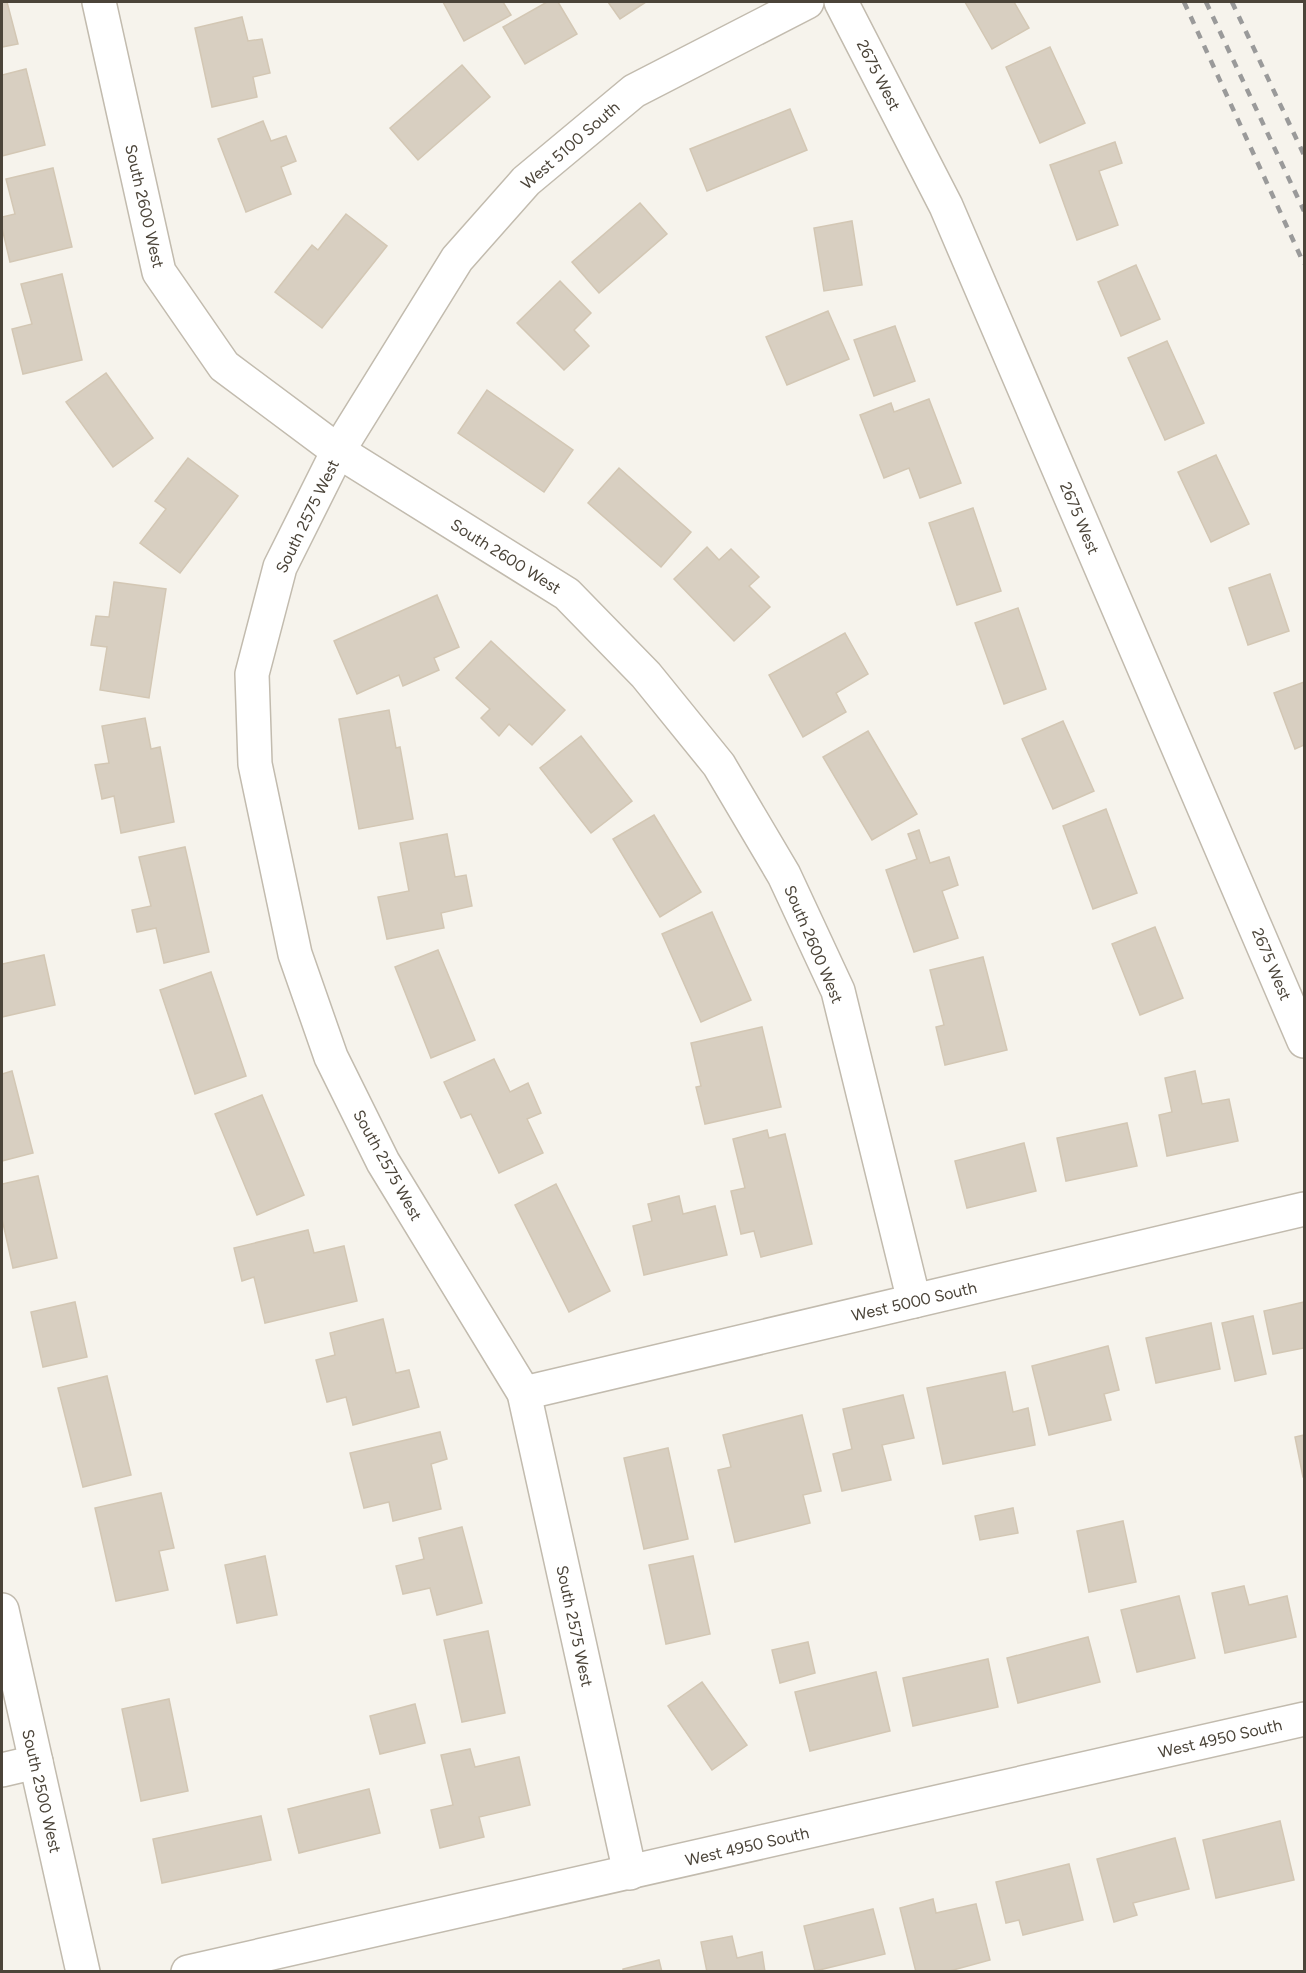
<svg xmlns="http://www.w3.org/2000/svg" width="1306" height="1973" font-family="Figtree,sans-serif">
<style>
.building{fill:#d8cfc1;stroke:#d3c7b4;stroke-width:1.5}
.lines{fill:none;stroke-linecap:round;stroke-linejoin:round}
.minor-casing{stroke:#c2bbae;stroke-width:36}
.minor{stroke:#fff;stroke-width:33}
.rail{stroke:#9a9a9a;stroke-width:4.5;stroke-dasharray:8 8;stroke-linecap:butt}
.labels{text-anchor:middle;stroke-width:4.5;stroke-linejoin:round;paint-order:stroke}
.street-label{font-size:16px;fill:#4b4439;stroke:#fff}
</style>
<rect width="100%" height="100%" fill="#f6f3ec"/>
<!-- building -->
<g class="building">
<path d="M2,2H7L18,44L2,47Z"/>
<path d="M443,2H503L511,15L464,41Z"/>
<path d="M547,2H558L577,34L525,64L503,27Z"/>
<path d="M608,2H646L620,19Z"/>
<path d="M965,2H1014L1029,28L992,49Z"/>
<path d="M242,17L248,41L262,39L270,73L253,77L257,97L212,107L195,28Z"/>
<path d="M1050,47L1085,123L1040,143L1006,67Z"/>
<path d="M462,65L490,97L418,160L390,128Z"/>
<path d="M26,69L45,145L2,156V75Z"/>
<path d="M790,109L807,150L707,191L690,149Z"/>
<path d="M263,121L271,141L286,136L296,161L281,167L291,194L246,212L218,139Z"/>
<path d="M1115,142L1122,163L1099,171L1118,225L1077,240L1050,165Z"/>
<path d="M53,168L72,247L10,262L2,228V217L15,214L6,179Z"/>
<path d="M640,203L667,234L599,293L572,262Z"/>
<path d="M346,214L387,246L322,328L275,292L312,245L318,250Z"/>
<path d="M852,221L862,285L824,291L814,228Z"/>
<path d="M1136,265L1160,319L1121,336L1098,282Z"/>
<path d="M62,274L82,360L23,374L12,329L32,324L21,284Z"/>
<path d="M560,281L591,313L574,330L589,346L564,370L517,323Z"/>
<path d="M828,311L849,359L787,385L766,337Z"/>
<path d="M895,326L915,381L874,396L854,340Z"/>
<path d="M1167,341L1204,423L1165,440L1128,358Z"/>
<path d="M106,373L153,438L113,467L66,402Z"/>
<path d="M487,390L573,450L544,492L458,433Z"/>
<path d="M929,399L961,483L920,498L909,468L884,478L860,415L891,403L894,412Z"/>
<path d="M1216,455L1249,524L1211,542L1178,472Z"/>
<path d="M188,458L238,496L180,573L140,543L166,509L155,501Z"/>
<path d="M619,468L691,532L661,567L588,503Z"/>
<path d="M973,508L1001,591L957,605L929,523Z"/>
<path d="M707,547L719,560L731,549L759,577L749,586L770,607L734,641L674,579Z"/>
<path d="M1270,574L1289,631L1248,645L1229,588Z"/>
<path d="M114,582L166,589L149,698L100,690L107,647L91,645L96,616L109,617Z"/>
<path d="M437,595L459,647L434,658L439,670L403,686L399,675L357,694L334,641Z"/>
<path d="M1018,608L1046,689L1004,704L975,623Z"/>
<path d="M845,633L868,674L836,693L846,712L803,737L769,675Z"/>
<path d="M491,641L565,710L532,745L509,724L499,736L481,718L490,709L456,678Z"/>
<path d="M1304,682V745L1295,749L1274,693Z"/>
<path d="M389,710L396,748L400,747L413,819L359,829L339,719Z"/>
<path d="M145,718L151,749L160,747L174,822L121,833L114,796L102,799L95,765L109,763L102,726Z"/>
<path d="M1063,721L1094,791L1053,809L1022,739Z"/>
<path d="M868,731L917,814L872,840L823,757Z"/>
<path d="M581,736L632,801L591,833L540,768Z"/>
<path d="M1106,809L1137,893L1093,909L1063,826Z"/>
<path d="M654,815L701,892L660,917L613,839Z"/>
<path d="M919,830L930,863L949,857L958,885L942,891L958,938L914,952L886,870L917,859L908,834Z"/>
<path d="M447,834L455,877L466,875L472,906L441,913L444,928L387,939L378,897L409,891L400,843Z"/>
<path d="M185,847L209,952L164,963L156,928L137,932L132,910L151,906L139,857Z"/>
<path d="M712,912L751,1000L701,1022L662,934Z"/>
<path d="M1155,927L1183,998L1140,1015L1112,944Z"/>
<path d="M438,950L475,1040L431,1058L395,967Z"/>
<path d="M44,955L55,1005L2,1017V964Z"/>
<path d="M983,957L1007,1050L945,1065L936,1027L944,1025L930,970Z"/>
<path d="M211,972L246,1076L195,1094L160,990Z"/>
<path d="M762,1027L781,1107L705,1124L696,1087L701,1086L691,1043Z"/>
<path d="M494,1059L510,1092L528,1083L541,1113L527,1119L543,1153L499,1173L471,1114L461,1118L444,1082Z"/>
<path d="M12,1071L33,1153L2,1161V1074Z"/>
<path d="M1195,1071L1202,1104L1229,1099L1238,1141L1167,1156L1159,1115L1172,1112L1165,1078Z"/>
<path d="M262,1095L304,1195L257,1215L215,1114Z"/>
<path d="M1127,1123L1137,1166L1066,1181L1057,1138Z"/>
<path d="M767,1130L769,1138L785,1134L812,1244L761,1257L754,1231L741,1234L731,1191L745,1188L733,1139Z"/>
<path d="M1024,1143L1036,1191L967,1208L955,1161Z"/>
<path d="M38,1176L57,1258L13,1268L2,1219V1184Z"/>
<path d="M556,1184L610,1291L569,1312L515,1205Z"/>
<path d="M679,1196L683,1214L715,1206L727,1255L644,1275L633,1226L652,1221L648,1204Z"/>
<path d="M308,1230L314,1253L344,1246L357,1301L265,1323L254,1277L242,1281L234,1248Z"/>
<path d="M75,1302L87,1357L43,1367L31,1312Z"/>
<path d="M1304,1302V1348L1273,1354L1264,1311Z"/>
<path d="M1253,1316L1266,1374L1235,1381L1222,1323Z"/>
<path d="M383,1319L396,1373L409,1370L419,1407L353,1425L346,1397L327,1402L316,1360L335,1355L330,1333Z"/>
<path d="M1211,1323L1220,1369L1156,1383L1146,1338Z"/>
<path d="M1108,1346L1119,1390L1104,1394L1111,1420L1049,1435L1032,1366Z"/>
<path d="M1005,1372L1013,1412L1028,1408L1035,1445L943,1464L927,1388Z"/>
<path d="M107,1376L131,1475L83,1487L58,1388Z"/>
<path d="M903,1395L914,1438L882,1445L891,1480L842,1491L833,1454L852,1449L843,1409Z"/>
<path d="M802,1415L821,1491L803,1495L810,1523L735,1542L718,1470L731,1467L723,1435Z"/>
<path d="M440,1432L447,1459L431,1464L441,1509L393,1521L389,1502L364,1508L350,1453Z"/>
<path d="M1304,1435V1477H1303L1295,1437Z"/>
<path d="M668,1448L688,1539L644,1549L624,1458Z"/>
<path d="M161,1493L174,1548L159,1551L168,1590L116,1601L95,1508Z"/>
<path d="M1013,1508L1018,1533L980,1540L975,1516Z"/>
<path d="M1123,1521L1136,1582L1089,1592L1077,1531Z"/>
<path d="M462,1527L482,1603L437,1615L430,1588L403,1594L396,1566L424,1559L419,1538Z"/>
<path d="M265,1556L277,1615L237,1623L225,1565Z"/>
<path d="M693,1556L710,1634L666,1644L649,1565Z"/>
<path d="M1244,1586L1249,1605L1287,1596L1296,1637L1225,1653L1212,1593Z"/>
<path d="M1179,1596L1195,1658L1137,1672L1121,1610Z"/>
<path d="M488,1631L505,1713L462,1722L444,1640Z"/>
<path d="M1088,1637L1100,1682L1018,1703L1007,1658Z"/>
<path d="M808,1642L815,1673L780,1683L772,1650Z"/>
<path d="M988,1659L998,1707L913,1726L903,1678Z"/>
<path d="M876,1672L890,1731L810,1751L795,1692Z"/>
<path d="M702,1682L747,1745L712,1770L668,1706Z"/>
<path d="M169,1699L188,1791L141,1801L122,1709Z"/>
<path d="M415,1704L425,1743L380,1754L370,1716Z"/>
<path d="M470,1749L475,1767L519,1757L530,1805L479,1817L484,1837L440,1848L431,1810L453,1805L441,1755Z"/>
<path d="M369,1789L380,1833L299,1853L288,1809Z"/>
<path d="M261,1816L271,1860L162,1883L153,1839Z"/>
<path d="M1280,1821L1294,1880L1216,1898L1203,1840Z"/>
<path d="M1175,1838L1189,1889L1133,1903L1137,1915L1114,1922L1097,1859Z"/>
<path d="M1069,1864L1083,1920L1023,1935L1019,1920L1006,1923L996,1882Z"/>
<path d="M933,1899L936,1913L976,1904L990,1960L946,1972H916L900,1908Z"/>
<path d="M873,1909L885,1954L815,1971L804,1926Z"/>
<path d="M732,1936L737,1958L762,1952L765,1972H707L701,1942Z"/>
<path d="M659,1960L662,1972H623V1969Z"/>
</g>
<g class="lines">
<defs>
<g id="minor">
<path d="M99,2L159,272L224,366L338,451L567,594L646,675L719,765L784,875L838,991L914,1301"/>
<path d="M841,2L946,206L1304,1041"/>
<path d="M524,1393L1304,1209"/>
<path d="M2,1610L83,1972"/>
<path d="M2,1770L36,1762"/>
<path d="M630,1873L524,1393L383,1162L331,1057L295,954L255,764L252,674L280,567L338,451L457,259L526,181L634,91L807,2"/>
<path d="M188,1972L1304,1719"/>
</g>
</defs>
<!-- minor casing -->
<use href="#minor" class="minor-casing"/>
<!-- minor -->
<use href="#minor" class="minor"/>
<!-- rail -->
<g class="rail">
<path d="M1184,2L1304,264"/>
<path d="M1206,2L1304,211"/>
<path d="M1232,2L1304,155"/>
</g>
</g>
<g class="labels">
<!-- street labels -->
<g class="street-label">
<text transform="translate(879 75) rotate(63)" y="6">2675 West</text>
<text transform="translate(570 145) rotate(-41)" y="6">West 5100 South</text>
<text transform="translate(145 206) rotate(77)" y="6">South 2600 West</text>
<text transform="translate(307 516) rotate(-64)" y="6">South 2575 West</text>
<text transform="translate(1080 518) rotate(67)" y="6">2675 West</text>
<text transform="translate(506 556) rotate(32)" y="6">South 2600 West</text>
<text transform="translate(814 944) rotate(67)" y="6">South 2600 West</text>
<text transform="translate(1272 964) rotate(67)" y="6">2675 West</text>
<text transform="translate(388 1165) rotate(61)" y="6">South 2575 West</text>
<text transform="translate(914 1301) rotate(-13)" y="6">West 5000 South</text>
<text transform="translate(575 1626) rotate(78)" y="6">South 2575 West</text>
<text transform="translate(1220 1738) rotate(-13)" y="6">West 4950 South</text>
<text transform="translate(42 1791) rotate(77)" y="6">South 2500 West</text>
<text transform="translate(747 1846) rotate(-13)" y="6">West 4950 South</text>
</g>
</g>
<!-- border -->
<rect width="1306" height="1973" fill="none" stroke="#4b4439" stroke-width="6"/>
</svg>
